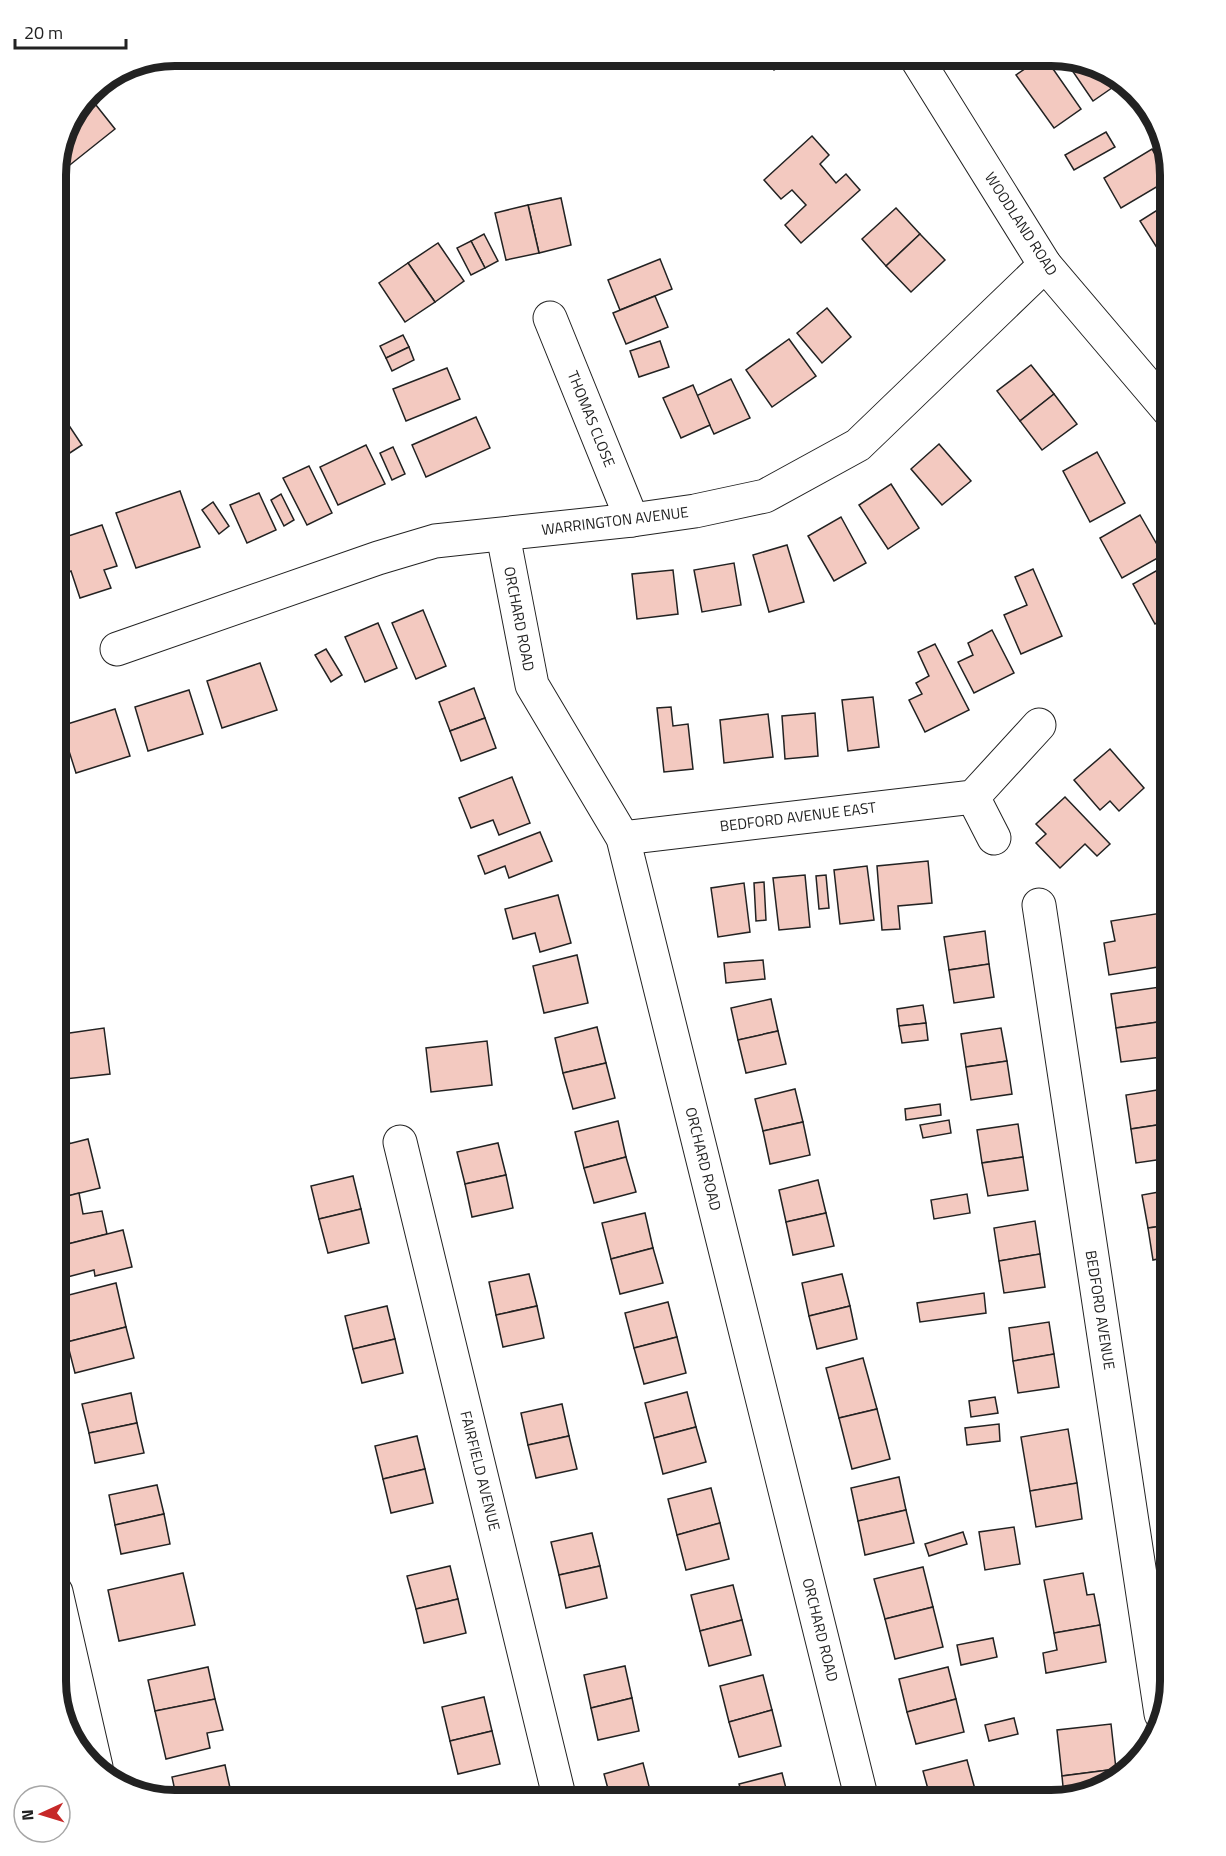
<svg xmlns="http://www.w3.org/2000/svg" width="1226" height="1856" font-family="'Titillium Web',sans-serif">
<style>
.building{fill:#f3c9c0;stroke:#222;stroke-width:1.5}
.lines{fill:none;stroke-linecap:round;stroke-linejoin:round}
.street-casing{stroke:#222;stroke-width:35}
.secondary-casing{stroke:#222;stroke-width:35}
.street{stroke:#fff;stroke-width:33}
.secondary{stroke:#fff;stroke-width:33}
.labels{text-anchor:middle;stroke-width:4.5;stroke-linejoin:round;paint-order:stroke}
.street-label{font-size:15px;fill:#222;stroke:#fff}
.rim{fill:none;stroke:#222;stroke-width:8}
</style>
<rect width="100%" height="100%" fill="#fff"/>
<!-- building -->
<g class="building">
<path d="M765,56H797L774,70Z"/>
<path d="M1044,56L1081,109L1054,128L1016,75Z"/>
<path d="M1063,57L1117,76L1122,81L1093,101Z"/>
<path d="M88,95L115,129L56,176L65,129Z"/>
<path d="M1106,132L1115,147L1074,170L1065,155Z"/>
<path d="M812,136L829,155L820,164L836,183L846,174L860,190L801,243L785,225L806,205L792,190L781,199L764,180Z"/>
<path d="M1152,149L1170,179L1121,208L1104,178Z"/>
<path d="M561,198L571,245L539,253L528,205Z"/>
<path d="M1170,202V244L1159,251L1140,221Z"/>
<path d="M528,205L539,253L506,260L495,213Z"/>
<path d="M896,208L920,234L886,266L862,239Z"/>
<path d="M484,234L498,261L485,268L471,241Z"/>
<path d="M920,234L945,260L911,292L886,266Z"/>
<path d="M471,241L485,268L471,275L457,248Z"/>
<path d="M438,243L464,281L435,302L408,263Z"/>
<path d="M660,259L672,289L620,310L608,280Z"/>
<path d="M408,263L435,302L405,322L379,283Z"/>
<path d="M655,296L668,327L626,344L613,313Z"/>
<path d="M827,308L851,337L822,363L797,333Z"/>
<path d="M403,335L409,347L386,358L380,346Z"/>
<path d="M789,339L816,376L772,407L746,370Z"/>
<path d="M660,341L669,367L639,377L630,351Z"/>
<path d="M409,347L414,360L392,371L386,358Z"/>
<path d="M1031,365L1054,394L1020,421L997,391Z"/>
<path d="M447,368L460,399L406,421L393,389Z"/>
<path d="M731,379L750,418L714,434L696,396Z"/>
<path d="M693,385L710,425L681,438L663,398Z"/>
<path d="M1054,394L1077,424L1042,450L1020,421Z"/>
<path d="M476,417L490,448L426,477L412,445Z"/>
<path d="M68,424L82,445L56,462V432Z"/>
<path d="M939,444L971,481L942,505L911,469Z"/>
<path d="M366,445L385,484L338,505L320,467Z"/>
<path d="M393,447L405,474L392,480L380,453Z"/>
<path d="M1097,452L1125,503L1090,522L1063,471Z"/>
<path d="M309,466L332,513L307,525L283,478Z"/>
<path d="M891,484L919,528L888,549L859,505Z"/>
<path d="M180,491L200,547L136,568L116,513Z"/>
<path d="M259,493L276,530L247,543L230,505Z"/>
<path d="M281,494L294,520L284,526L271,500Z"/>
<path d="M213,502L229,526L219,534L202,510Z"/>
<path d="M1140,515L1163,555L1122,578L1100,538Z"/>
<path d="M841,517L866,563L834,581L808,536Z"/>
<path d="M102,525L117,566L104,570L111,588L80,598L71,571L56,577V540Z"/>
<path d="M787,545L804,602L769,612L753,555Z"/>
<path d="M734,563L741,605L702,612L694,570Z"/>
<path d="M1170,563V615L1155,624L1133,584Z"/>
<path d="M1033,569L1062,636L1021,654L1004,615L1027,605L1015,577Z"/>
<path d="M673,570L678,614L637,619L632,574Z"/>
<path d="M423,610L446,666L416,679L392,623Z"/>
<path d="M378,623L397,668L365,682L345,637Z"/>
<path d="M992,630L1014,673L974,693L958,662L973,655L968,643Z"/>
<path d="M935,644L969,710L925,732L909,700L922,694L916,683L929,676L918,652Z"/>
<path d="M326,649L342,675L331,682L315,655Z"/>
<path d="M260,663L277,710L222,728L207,681Z"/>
<path d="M474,688L485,718L450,731L439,702Z"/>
<path d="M189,690L203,734L148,751L135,707Z"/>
<path d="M873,697L879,747L848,751L842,700Z"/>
<path d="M671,707L673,726L688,724L693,769L664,772L657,708Z"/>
<path d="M115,709L130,756L76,773L61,726Z"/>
<path d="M815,713L818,756L785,759L782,716Z"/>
<path d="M768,714L773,757L724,763L720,720Z"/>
<path d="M485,718L496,748L461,761L450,731Z"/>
<path d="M1110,749L1144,788L1119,811L1110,801L1100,810L1074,780Z"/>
<path d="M512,777L530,823L499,835L493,820L471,828L459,798Z"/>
<path d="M1065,797L1110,844L1097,856L1085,844L1060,868L1036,843L1046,834L1036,824Z"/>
<path d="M540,832L552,861L509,878L505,866L485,874L478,856Z"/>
<path d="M928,861L932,903L898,906L900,929L882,930L877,866Z"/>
<path d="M867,866L874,920L840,924L834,870Z"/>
<path d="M805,875L810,927L779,930L773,878Z"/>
<path d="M826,875L829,908L819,909L816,876Z"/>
<path d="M764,882L766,920L756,921L754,883Z"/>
<path d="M744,883L750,932L718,937L711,888Z"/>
<path d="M558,895L571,943L540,952L535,933L513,939L505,909Z"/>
<path d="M1168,912L1170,926V965L1109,975L1104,943L1115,941L1111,921Z"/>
<path d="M985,931L989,964L949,970L944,937Z"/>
<path d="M577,955L588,1003L544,1013L533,966Z"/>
<path d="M763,960L765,979L726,983L724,963Z"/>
<path d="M989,964L994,997L954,1003L949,970Z"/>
<path d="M1160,987L1165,1021L1116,1028L1111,994Z"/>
<path d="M771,999L778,1031L738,1040L731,1008Z"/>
<path d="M923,1005L926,1023L899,1026L897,1009Z"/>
<path d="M1165,1021L1170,1056L1121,1062L1116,1028Z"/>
<path d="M926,1023L928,1040L902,1043L899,1026Z"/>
<path d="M597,1027L606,1063L563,1073L555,1038Z"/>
<path d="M104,1028L110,1074L56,1080V1035Z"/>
<path d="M1001,1028L1007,1061L966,1067L961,1034Z"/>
<path d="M778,1031L786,1064L746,1073L738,1040Z"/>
<path d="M487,1041L492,1085L431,1092L426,1048Z"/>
<path d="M1007,1061L1012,1094L971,1100L966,1067Z"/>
<path d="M606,1063L615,1098L573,1109L563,1073Z"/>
<path d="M1170,1088V1123L1131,1129L1126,1095Z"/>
<path d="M795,1089L803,1122L763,1131L755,1099Z"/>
<path d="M940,1104L941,1115L906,1120L905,1109Z"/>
<path d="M64,1113L70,1145L56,1147V1115Z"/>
<path d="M949,1120L951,1133L923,1138L920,1125Z"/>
<path d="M618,1121L626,1157L584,1168L575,1132Z"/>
<path d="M803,1122L810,1155L770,1164L763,1131Z"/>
<path d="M1170,1123V1158L1136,1163L1131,1129Z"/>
<path d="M1018,1124L1023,1157L982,1163L977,1130Z"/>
<path d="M88,1139L100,1188L56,1199V1147Z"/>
<path d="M498,1143L506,1175L465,1184L457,1152Z"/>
<path d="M626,1157L636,1192L594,1203L584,1168Z"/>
<path d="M1023,1157L1028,1190L988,1196L982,1163Z"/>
<path d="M506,1175L513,1208L472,1217L465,1184Z"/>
<path d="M353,1176L361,1209L319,1219L311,1186Z"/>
<path d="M818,1180L826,1213L786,1222L779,1190Z"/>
<path d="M1170,1190V1225L1148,1228L1142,1195Z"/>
<path d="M79,1193L83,1214L102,1211L107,1234L56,1247V1199Z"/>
<path d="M967,1194L970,1213L934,1219L931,1200Z"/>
<path d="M361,1209L369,1243L328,1253L319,1219Z"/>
<path d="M645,1213L653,1248L611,1259L602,1223Z"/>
<path d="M826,1213L834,1246L793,1255L786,1222Z"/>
<path d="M1035,1221L1040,1254L999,1261L994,1228Z"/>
<path d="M1170,1225V1273L1165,1274L1162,1258L1153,1260L1148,1228Z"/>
<path d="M123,1230L132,1267L95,1276L94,1270L56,1280V1247Z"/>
<path d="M653,1248L663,1283L620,1294L611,1259Z"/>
<path d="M1040,1254L1045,1287L1004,1293L999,1261Z"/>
<path d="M529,1274L537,1306L496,1315L489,1282Z"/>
<path d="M842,1274L850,1306L809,1316L802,1283Z"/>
<path d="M116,1283L126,1327L67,1342L57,1298Z"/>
<path d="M1170,1291V1325L1163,1326L1158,1292Z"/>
<path d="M984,1293L986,1313L920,1322L917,1303Z"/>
<path d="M668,1302L677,1337L634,1348L625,1313Z"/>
<path d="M387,1306L395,1339L353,1349L345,1316Z"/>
<path d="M537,1306L544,1338L503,1347L496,1315Z"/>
<path d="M850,1306L857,1339L817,1349L809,1316Z"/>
<path d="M1049,1322L1054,1354L1013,1361L1009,1328Z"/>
<path d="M1170,1325V1361H1167L1163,1326Z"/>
<path d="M126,1327L134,1358L75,1373L67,1342Z"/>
<path d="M677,1337L686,1373L644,1384L634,1348Z"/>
<path d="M395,1339L403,1373L362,1383L353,1349Z"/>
<path d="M1054,1354L1059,1387L1018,1393L1013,1361Z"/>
<path d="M863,1358L877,1409L839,1418L826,1368Z"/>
<path d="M687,1392L696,1427L654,1438L645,1403Z"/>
<path d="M131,1393L137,1423L89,1433L82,1404Z"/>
<path d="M995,1397L998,1413L971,1417L969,1401Z"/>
<path d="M562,1404L569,1436L528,1445L521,1413Z"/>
<path d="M877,1409L890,1459L852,1469L839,1418Z"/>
<path d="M137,1423L144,1453L95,1463L89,1433Z"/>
<path d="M999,1424L1000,1441L967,1445L965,1428Z"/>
<path d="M696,1427L706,1462L663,1474L654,1438Z"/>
<path d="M1068,1429L1077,1483L1030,1491L1021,1437Z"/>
<path d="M417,1436L425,1469L383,1479L375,1446Z"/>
<path d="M569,1436L577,1469L536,1478L528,1445Z"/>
<path d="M425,1469L433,1503L391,1513L383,1479Z"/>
<path d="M899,1477L906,1510L858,1521L851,1488Z"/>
<path d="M1077,1483L1082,1519L1036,1527L1030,1491Z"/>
<path d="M157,1485L164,1514L115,1525L109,1495Z"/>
<path d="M711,1488L720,1523L677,1535L668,1499Z"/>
<path d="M906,1510L914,1543L865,1555L858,1521Z"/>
<path d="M164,1514L170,1544L121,1554L115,1525Z"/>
<path d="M720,1523L729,1559L686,1570L677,1535Z"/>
<path d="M1014,1527L1020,1564L985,1570L979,1532Z"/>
<path d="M963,1532L967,1544L929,1556L925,1544Z"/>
<path d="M592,1533L600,1566L559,1575L551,1542Z"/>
<path d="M450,1566L458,1599L416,1609L407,1576Z"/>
<path d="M600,1566L607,1598L566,1608L559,1575Z"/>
<path d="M923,1567L933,1607L885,1619L874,1579Z"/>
<path d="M183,1573L195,1625L119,1641L108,1590Z"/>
<path d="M1083,1573L1087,1595L1094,1594L1100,1625L1054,1633L1044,1580Z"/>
<path d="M733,1585L742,1620L700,1631L691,1595Z"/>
<path d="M458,1599L466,1633L424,1643L416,1609Z"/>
<path d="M933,1607L943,1647L895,1659L885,1619Z"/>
<path d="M742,1620L751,1655L709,1666L700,1631Z"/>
<path d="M1100,1625L1106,1662L1046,1673L1043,1653L1057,1650L1054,1633Z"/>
<path d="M993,1638L997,1657L961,1665L957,1645Z"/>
<path d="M625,1666L632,1698L591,1708L584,1675Z"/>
<path d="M208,1667L215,1699L155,1711L148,1680Z"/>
<path d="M948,1667L956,1699L907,1712L899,1679Z"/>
<path d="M763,1675L772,1710L729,1722L720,1686Z"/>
<path d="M484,1697L492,1731L450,1741L442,1707Z"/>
<path d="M632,1698L639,1731L598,1740L591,1708Z"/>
<path d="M215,1699L223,1730L207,1733L210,1748L166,1759L155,1711Z"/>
<path d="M956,1699L964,1732L916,1744L907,1712Z"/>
<path d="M772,1710L781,1746L739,1757L729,1722Z"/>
<path d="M1014,1718L1018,1734L989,1741L985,1725Z"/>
<path d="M1111,1724L1116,1769L1062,1776L1057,1730Z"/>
<path d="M492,1731L500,1764L458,1774L450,1741Z"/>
<path d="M967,1760L976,1793L947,1800H931L923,1771Z"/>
<path d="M643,1763L652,1798L668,1794L670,1800H611L604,1774Z"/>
<path d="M225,1765L232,1797L218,1800H177L172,1777Z"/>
<path d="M1116,1769L1117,1778L1110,1785L1064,1797L1062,1776Z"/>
<path d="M782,1773L789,1800H744L739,1784Z"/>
<path d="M976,1793L978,1800H947Z"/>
</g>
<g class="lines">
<defs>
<g id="street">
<path d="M550,318L632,520"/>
<path d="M503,535L532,685L623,838L862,1800"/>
<path d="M117,649L378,558L435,541L632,520L695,511L765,496L858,445L1045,265"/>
<path d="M973,797L994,838"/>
<path d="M623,838L973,797L1039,725"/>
<path d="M1039,905L1161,1714"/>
<path d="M400,1142L560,1800"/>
<path d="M56,1592L96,1767"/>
</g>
<path id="secondary" d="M915,56L1045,265L1170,412"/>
</defs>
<!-- street casing -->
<use href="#street" class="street-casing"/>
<!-- secondary casing -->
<use href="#secondary" class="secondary-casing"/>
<!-- street -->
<use href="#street" class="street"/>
<!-- secondary -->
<use href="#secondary" class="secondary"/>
</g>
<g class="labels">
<!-- street labels -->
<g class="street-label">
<text transform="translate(1021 224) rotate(57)" y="5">WOODLAND ROAD</text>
<text transform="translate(591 419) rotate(68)" y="5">THOMAS CLOSE</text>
<text transform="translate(615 521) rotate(-7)" y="5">WARRINGTON AVENUE</text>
<text transform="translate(519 619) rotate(79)" y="5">ORCHARD ROAD</text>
<text transform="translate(798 817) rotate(-7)" y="5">BEDFORD AVENUE EAST</text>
<text transform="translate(703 1159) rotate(76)" y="5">ORCHARD ROAD</text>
<text transform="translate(1100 1310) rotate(81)" y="5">BEDFORD AVENUE</text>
<text transform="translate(480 1471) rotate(76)" y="5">FAIRFIELD AVENUE</text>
<text transform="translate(820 1630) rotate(76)" y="5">ORCHARD ROAD</text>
</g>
</g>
<!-- crop -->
<path d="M0 0H1226V1856H0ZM175 66H1051A109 109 0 0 1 1160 175V1681A109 109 0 0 1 1051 1790H175A109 109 0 0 1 66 1681V175A109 109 0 0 1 175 66Z" fill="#fff" fill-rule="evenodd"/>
<path class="rim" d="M175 66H1051A109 109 0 0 1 1160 175V1681A109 109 0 0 1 1051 1790H175A109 109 0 0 1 66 1681V175A109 109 0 0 1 175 66Z"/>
<!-- north arrow -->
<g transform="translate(42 1814) rotate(266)"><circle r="28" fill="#ffffff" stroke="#a7a7a7" stroke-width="1.5"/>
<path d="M0-4.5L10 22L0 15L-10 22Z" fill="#c62828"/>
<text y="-9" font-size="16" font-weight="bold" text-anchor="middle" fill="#222222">N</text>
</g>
<!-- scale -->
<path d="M15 39v9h111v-9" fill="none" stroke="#222222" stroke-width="3"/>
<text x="24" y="39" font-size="18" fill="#222222" stroke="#ffffff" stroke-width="4.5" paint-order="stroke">20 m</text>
</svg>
